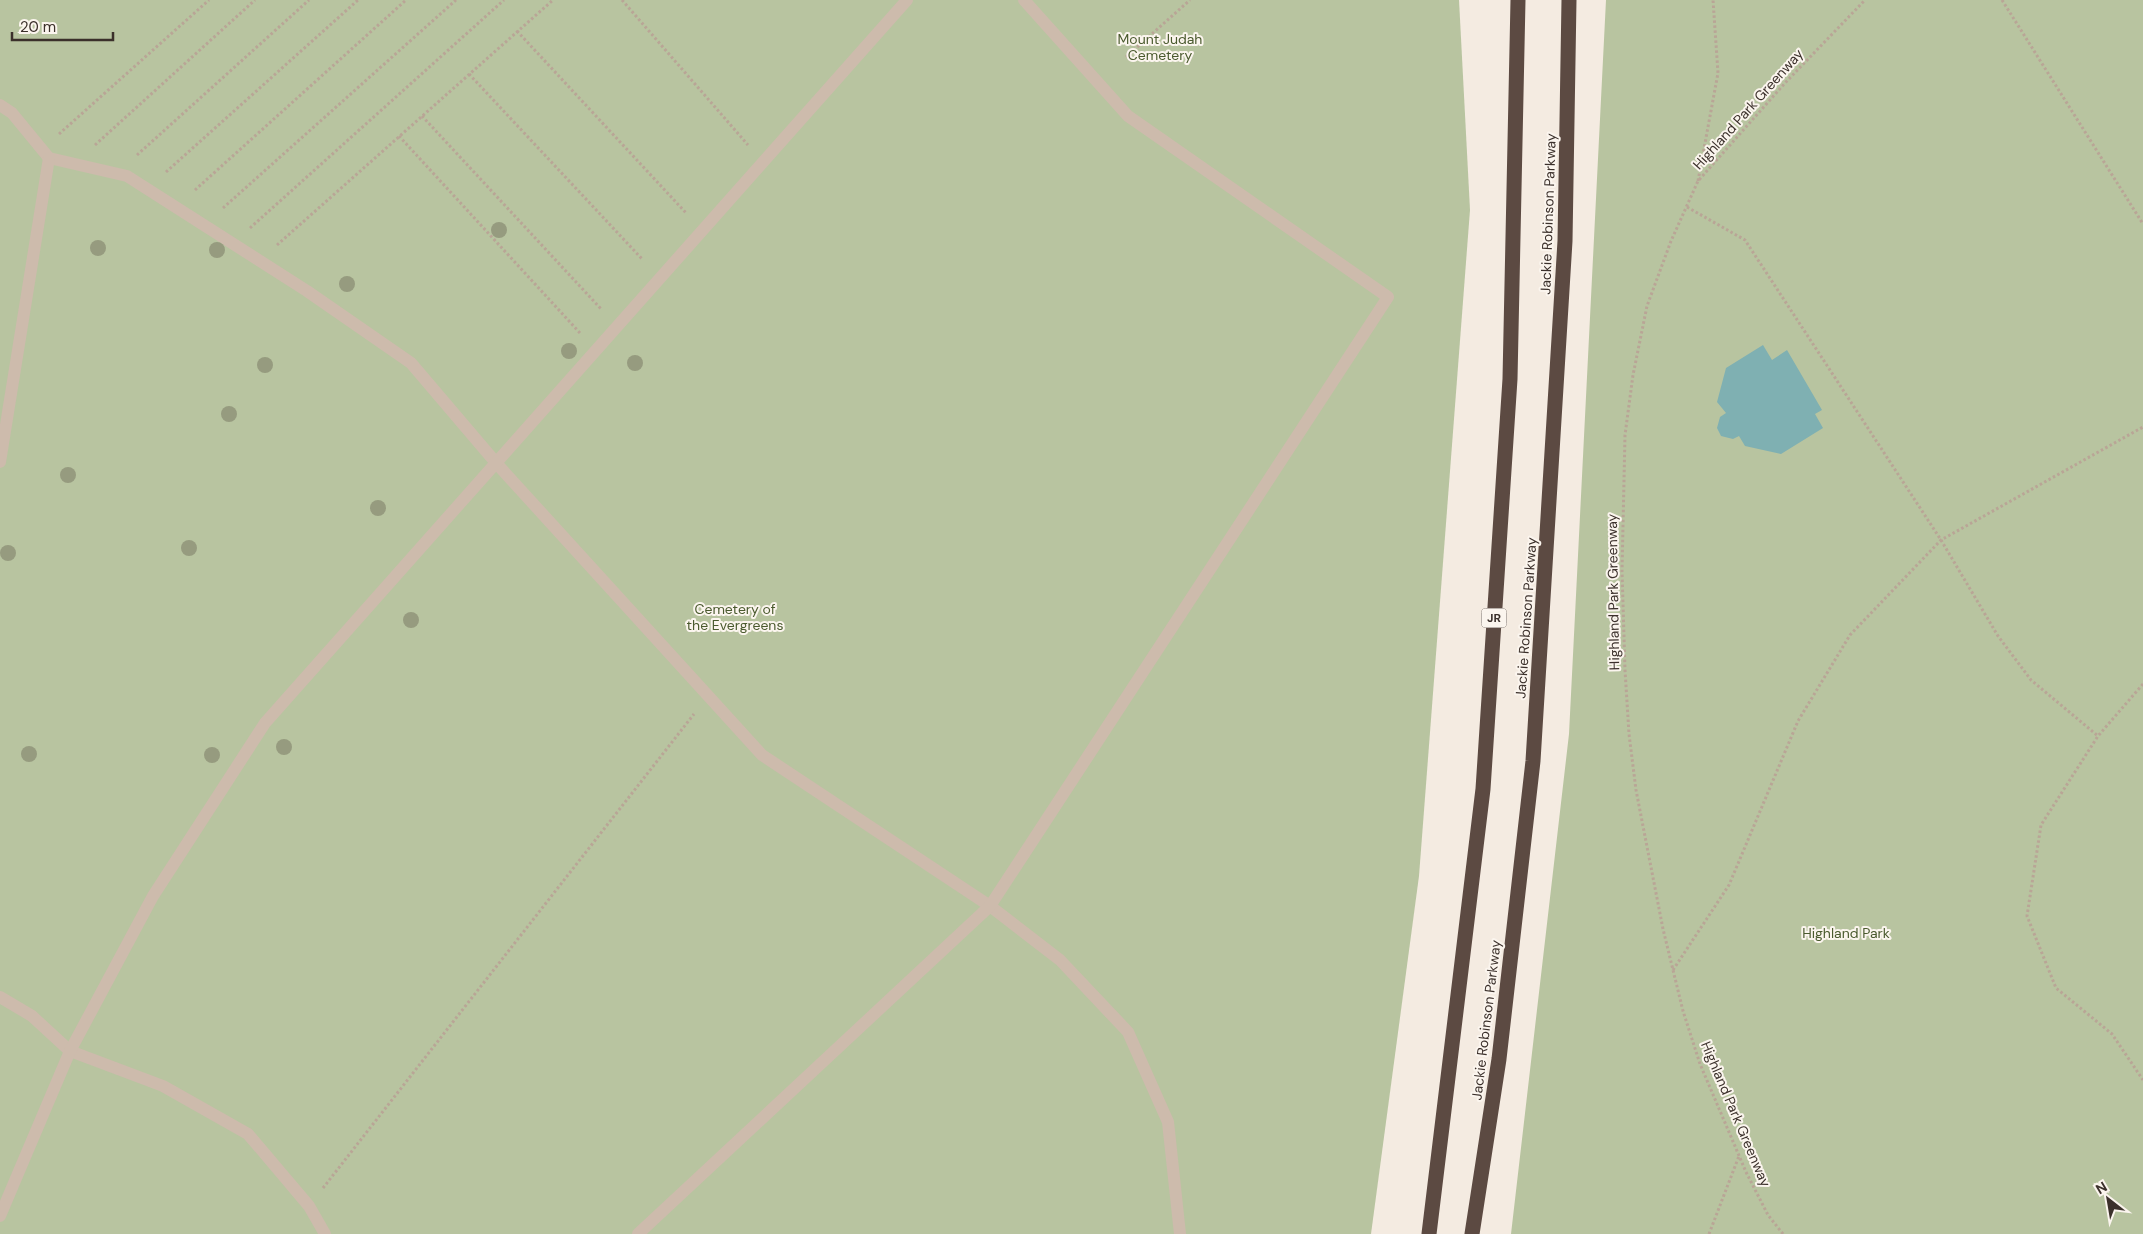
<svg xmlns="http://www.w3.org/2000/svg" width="2143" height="1234" font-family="'DM Sans',sans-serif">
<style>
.green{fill:#b8c4a0}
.water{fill:#7fb0b2}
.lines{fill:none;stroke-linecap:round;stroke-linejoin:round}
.path{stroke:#b9a596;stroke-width:3;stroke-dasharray:2.5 2.5;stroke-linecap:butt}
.lane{stroke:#cdbbac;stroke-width:12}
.highway{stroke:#5c4a42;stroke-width:15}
.tree{fill:#969b7f}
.labels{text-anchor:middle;stroke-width:4;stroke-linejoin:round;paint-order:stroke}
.shield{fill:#fbf5ee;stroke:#756b66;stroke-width:1}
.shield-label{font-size:12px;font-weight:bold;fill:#3b302b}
.park-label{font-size:14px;fill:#4a5a2e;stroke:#fbf5ee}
.street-label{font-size:14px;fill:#3b302b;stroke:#fbf5ee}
</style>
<rect width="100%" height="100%" fill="#f4ebe1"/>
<!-- green -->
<g class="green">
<path d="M0,0H1459L1470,210L1419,876L1371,1234H0Z"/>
<path d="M1606,0H2143V1234H1511L1569,734Z"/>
</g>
<!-- water -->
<path class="water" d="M1763,345L1772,360L1787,350L1822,410L1815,414L1823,428L1781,454L1745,446L1739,436L1733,439L1721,436L1717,428L1720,417L1726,413L1717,402L1726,368Z"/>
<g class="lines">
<!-- path -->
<g class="path">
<path d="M622,0L748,145"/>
<path d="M2002,0L2143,224"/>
<path d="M517,31L687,214"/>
<path d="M1126,57L1190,0"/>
<path d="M469,74L643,260"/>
<path d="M422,116L602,310"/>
<path d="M59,134L209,0"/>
<path d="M399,136L580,333"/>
<path d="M95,145L255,0"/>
<path d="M137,155L309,0"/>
<path d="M166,172L358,0"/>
<path d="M1698,181L1718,73L1713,0"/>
<path d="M195,190L406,0"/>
<path d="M1687,207L1745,240L1941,540L1998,636L2031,680L2098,736"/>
<path d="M223,208L456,0"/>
<path d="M250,228L504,0"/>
<path d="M277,245L553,0"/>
<path d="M2143,684L2098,736L2041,825L2027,916L2056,988L2112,1034L2143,1080"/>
<path d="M1673,970L1729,885L1798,721L1850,635L1941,540L2143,427"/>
<path d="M323,1188L694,714"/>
<path d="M1709,1234L1739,1156"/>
<path d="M1783,1234L1768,1215L1746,1172L1700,1064L1683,1011L1663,929L1636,790L1629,734L1625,670L1622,571L1625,435L1633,375L1647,306L1671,241L1698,181L1786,82L1865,0"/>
</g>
<!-- lane -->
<g class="lane">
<path d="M0,105L12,113L49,158L127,176L307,291L411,363L497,464L762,755L990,906L1060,960L1128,1032L1168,1122L1180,1234"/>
<path d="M0,462L49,158"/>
<path d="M0,997L32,1016L70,1051L163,1086L248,1134L309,1206L325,1234"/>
<path d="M0,1216L70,1051L153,896L265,723L907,0"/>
<path d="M638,1234L990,906L1388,297L1128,116L1024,0"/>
</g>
<!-- highway -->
<g class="highway">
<path d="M1429,1234L1483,789L1510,379L1518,0"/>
<path d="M1472,1234L1499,1059L1533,761L1565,241L1569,0"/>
</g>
</g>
<!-- trees -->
<g class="tree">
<circle cx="499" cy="230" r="8"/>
<circle cx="98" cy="248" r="8"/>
<circle cx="217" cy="250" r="8"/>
<circle cx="347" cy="284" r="8"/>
<circle cx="569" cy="351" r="8"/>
<circle cx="635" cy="363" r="8"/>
<circle cx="265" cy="365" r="8"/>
<circle cx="229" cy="414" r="8"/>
<circle cx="68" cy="475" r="8"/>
<circle cx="378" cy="508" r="8"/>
<circle cx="189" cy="548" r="8"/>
<circle cx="8" cy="553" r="8"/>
<circle cx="411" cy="620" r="8"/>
<circle cx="284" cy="747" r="8"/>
<circle cx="29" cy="754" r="8"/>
<circle cx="212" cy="755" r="8"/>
</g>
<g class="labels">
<!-- shield labels -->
<rect class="shield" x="1481.5" y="608.5" width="25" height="19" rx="4"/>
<g class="shield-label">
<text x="1494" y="622">JR</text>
</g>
<!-- park labels -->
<g class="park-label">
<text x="1160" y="44">Mount Judah<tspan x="1160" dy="16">Cemetery</tspan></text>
<text x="735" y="614">Cemetery of<tspan x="735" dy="16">the Evergreens</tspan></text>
<text x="1846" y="938">Highland Park</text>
</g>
<!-- street labels -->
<g class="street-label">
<text transform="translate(1748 109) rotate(-48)" y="5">Highland Park Greenway</text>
<text transform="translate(1548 214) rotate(-88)" y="5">Jackie Robinson Parkway</text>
<text transform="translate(1613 592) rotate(-91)" y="5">Highland Park Greenway</text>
<text transform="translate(1526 618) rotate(-86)" y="5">Jackie Robinson Parkway</text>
<text transform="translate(1486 1020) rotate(-83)" y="5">Jackie Robinson Parkway</text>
<text transform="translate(1736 1114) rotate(67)" y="5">Highland Park Greenway</text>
</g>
</g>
<!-- north arrow -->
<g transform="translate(2108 1199) rotate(329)" stroke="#fbf5ee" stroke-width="4" paint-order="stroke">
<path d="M0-4L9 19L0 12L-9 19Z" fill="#3b302b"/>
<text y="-8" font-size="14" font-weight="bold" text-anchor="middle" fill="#3b302b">N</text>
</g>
<!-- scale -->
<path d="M12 32v8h101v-8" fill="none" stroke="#3b302b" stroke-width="2.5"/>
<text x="20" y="32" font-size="15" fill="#3b302b" stroke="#fbf5ee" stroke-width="4" paint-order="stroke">20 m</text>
</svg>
